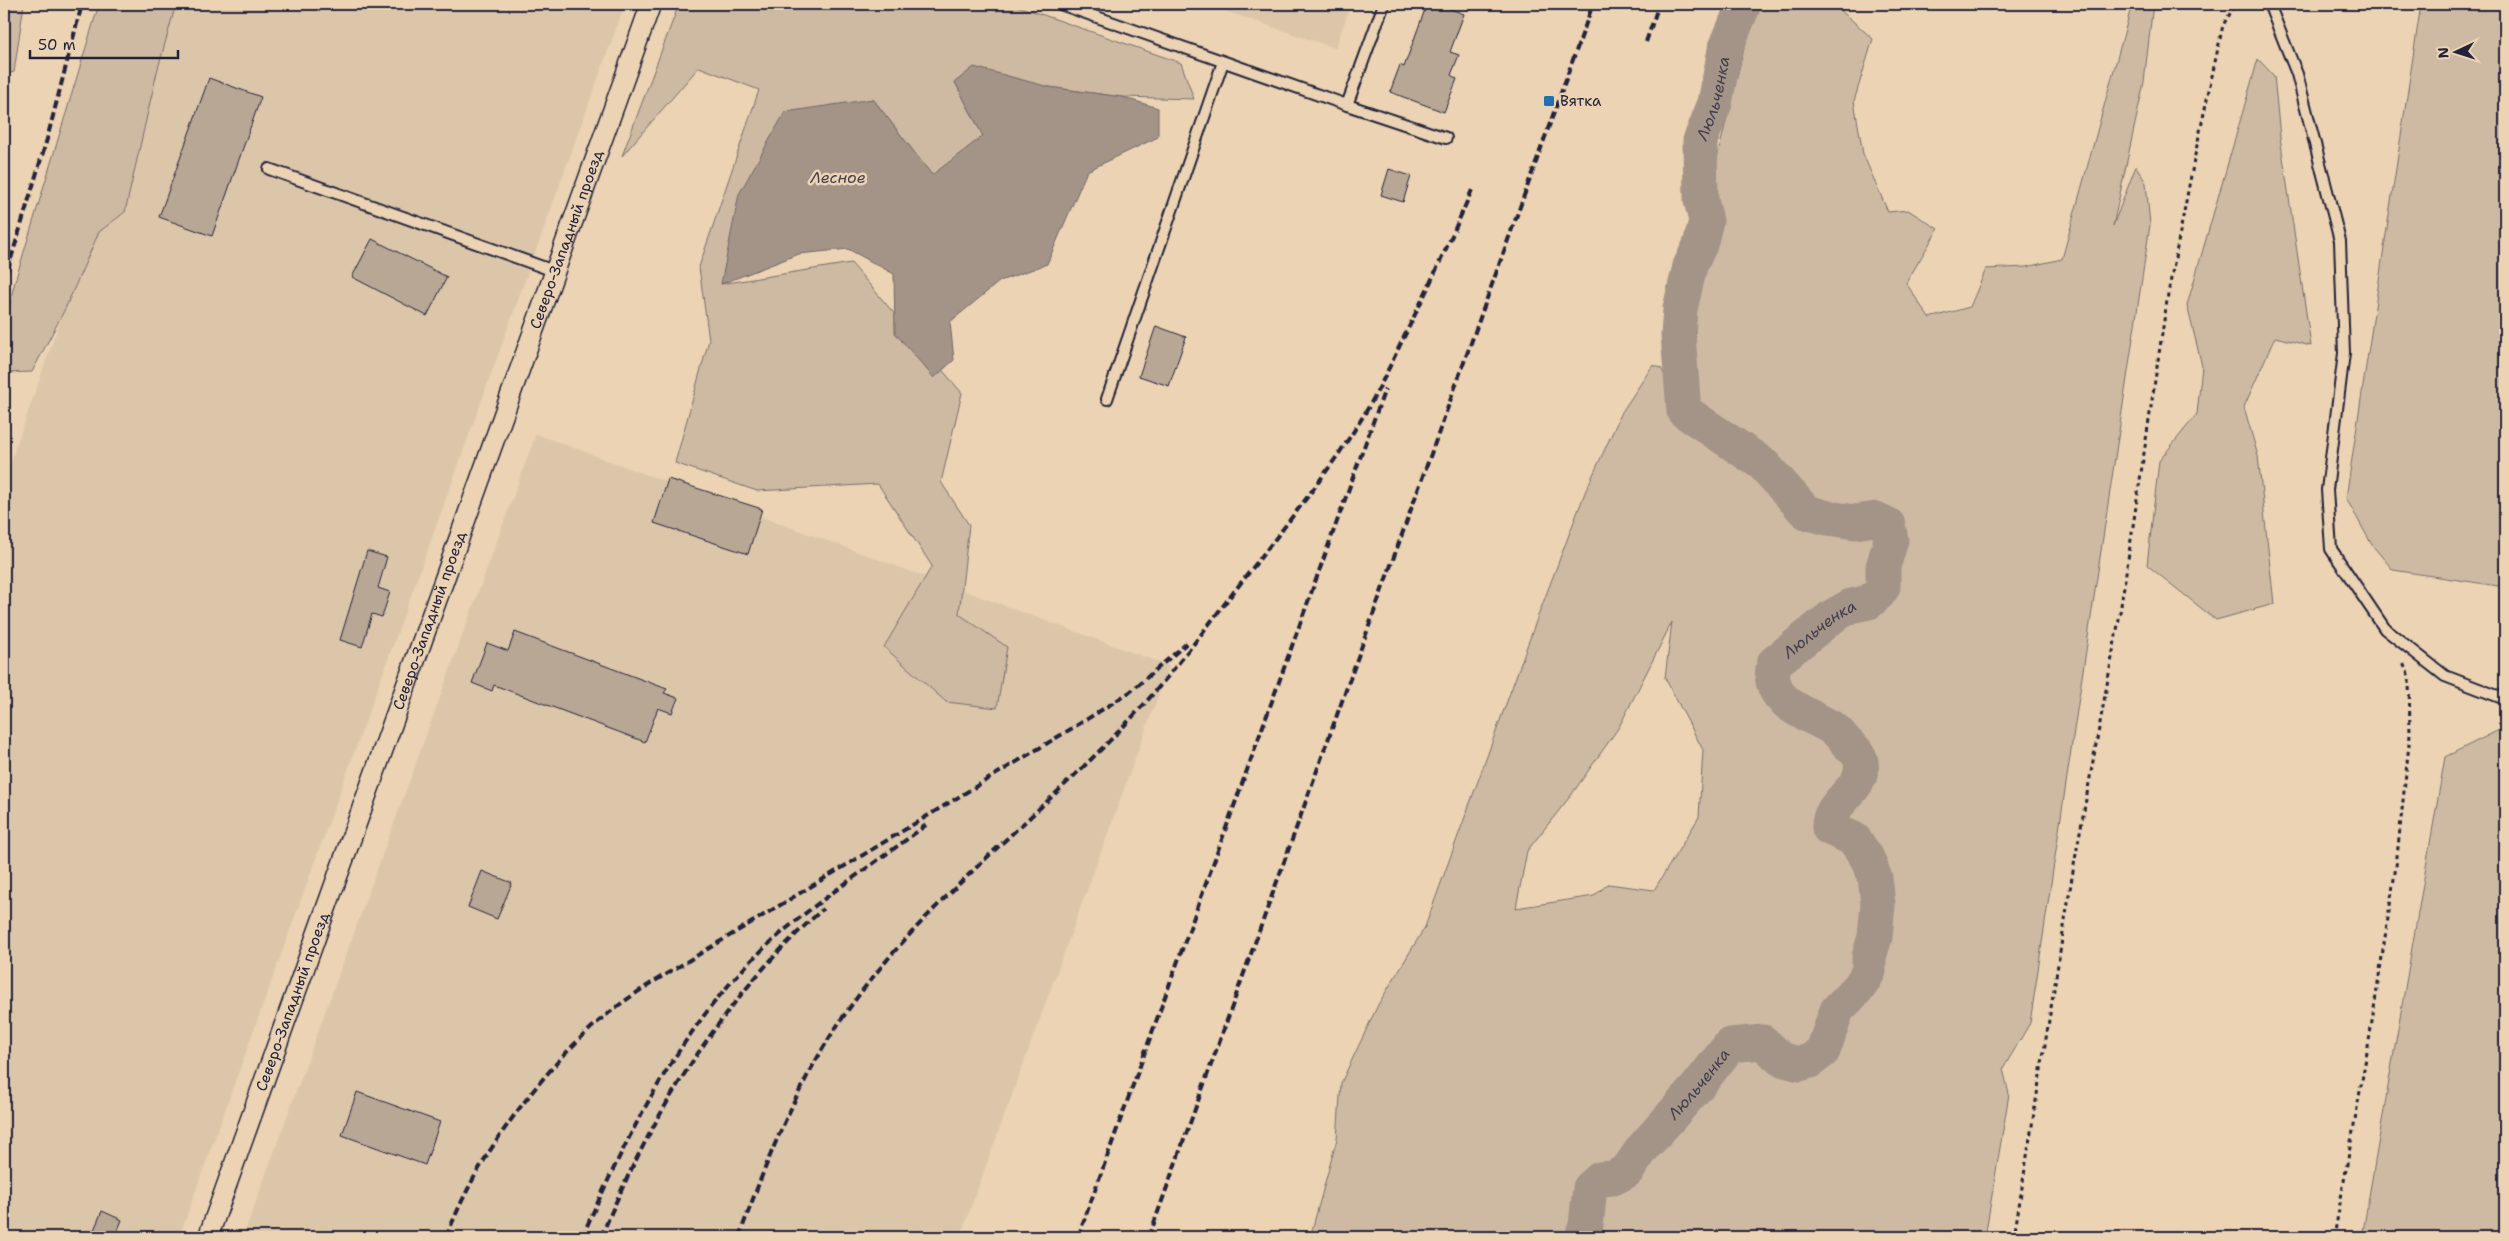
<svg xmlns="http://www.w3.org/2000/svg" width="2509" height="1241" font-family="'Shantell Sans',sans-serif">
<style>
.built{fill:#dcc6aa}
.green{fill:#cebaa2;stroke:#786e6e;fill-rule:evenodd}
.water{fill:#a49488;stroke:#706669}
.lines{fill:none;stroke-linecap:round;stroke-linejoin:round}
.river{stroke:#a49488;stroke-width:35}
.building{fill:#b9a795;stroke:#22223b}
.service-casing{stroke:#22223b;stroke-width:14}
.minor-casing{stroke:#22223b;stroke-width:22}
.path{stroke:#22223b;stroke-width:3;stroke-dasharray:4 4;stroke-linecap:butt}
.service{stroke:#ebd3b3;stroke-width:10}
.minor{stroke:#ebd3b3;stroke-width:19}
.rail{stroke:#22223b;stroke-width:4;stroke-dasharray:8 4;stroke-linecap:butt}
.poi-dot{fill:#1f6fb2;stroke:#ebd3b3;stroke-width:2}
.labels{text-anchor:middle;stroke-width:5;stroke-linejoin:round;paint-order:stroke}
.poi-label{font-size:15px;fill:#22223b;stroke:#ebd3b3;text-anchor:start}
.street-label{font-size:15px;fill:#22223b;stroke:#ebd3b3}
.water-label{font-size:16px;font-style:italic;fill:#423e4e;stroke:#ebd3b3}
</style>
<rect width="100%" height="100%" fill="#ebd3b3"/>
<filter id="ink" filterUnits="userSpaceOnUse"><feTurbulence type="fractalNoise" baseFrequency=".02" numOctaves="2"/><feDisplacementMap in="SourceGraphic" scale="10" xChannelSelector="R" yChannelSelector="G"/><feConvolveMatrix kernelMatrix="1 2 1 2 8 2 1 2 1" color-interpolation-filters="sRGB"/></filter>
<g filter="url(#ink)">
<!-- built -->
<g class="built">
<path d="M171,4H625L179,1237H4V481Z"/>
<path d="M1204,4H1351L1335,48Z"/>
<path d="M536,434L1169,666L960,1237H243Z"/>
</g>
<!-- green -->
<g class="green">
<path d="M4,4H24L14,72L4,75Z"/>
<path d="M99,4H176L157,72L125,212L99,232L65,309L32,372L4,373V333L14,285Z"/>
<path d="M679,4H1012L1181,63L1194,99L1122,97L1049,87L955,82L983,136L932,176L873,99L721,284L851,263L962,393L941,482L969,525L959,614L1007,647L997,708L946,702L884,647L932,566L878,484L757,491L675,463L709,340L699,267L759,90L699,67L622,156Z"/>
<path d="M1760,4H1838L1839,9L1873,39L1854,101L1863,154L1888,212L1908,210L1938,229L1906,283L1929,318L1970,307L1986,269L2026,267L2062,259L2132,4H2153L2144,82L2113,226L2136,166L2146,183L2150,225L2030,1023L2003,1069L2009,1094L1985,1237H1313L1312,1230L1337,1139L1341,1083L1378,1005L1425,927L1538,616L1586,490L1622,412L1653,365L1661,368L1675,397L1686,394L1694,380L1696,305L1718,154L1752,16ZM1672,622L1665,678L1703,750L1699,817L1654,890L1608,884L1594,896L1516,908L1527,851L1572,794L1619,727Z"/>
<path d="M2421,4H2505V587L2393,570L2372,545L2346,498Z"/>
<path d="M2258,59L2274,76L2280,137L2311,346L2275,337L2244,407L2258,456L2274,604L2216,620L2147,565L2159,461L2197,414L2202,366L2187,305Z"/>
<path d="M2505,727V1237H2362L2445,757Z"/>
</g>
<!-- water -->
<path class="water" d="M974,67L1049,87L1122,97L1158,108V137L1087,171L1047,264L1000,281L950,322L954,360L934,378L895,333L894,274L848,249L799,254L721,284L739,194L785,112L873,99L932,175L983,136L955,82Z"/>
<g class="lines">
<!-- river -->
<path class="river" id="s1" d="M1582,1237L1586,1225L1590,1188L1600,1179L1613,1178L1627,1171L1642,1149L1697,1087L1730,1045L1763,1042L1781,1059L1799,1064L1810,1061L1823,1051L1837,1010L1860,986L1869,971V957L1875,937L1878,904L1875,878L1867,858L1854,839L1829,828C1827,801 1866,790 1861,762C1860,754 1854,749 1848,744C1843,739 1838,731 1832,728C1806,712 1764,703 1774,663L1833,616L1851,606L1869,602L1878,594L1883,587V567L1891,540L1888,525L1876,519L1855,522L1828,518L1806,512L1763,464L1684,411L1678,335L1680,309L1690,266L1700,245L1706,221L1701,200L1700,141L1715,103L1725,50L1744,4"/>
</g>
<!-- building -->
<g class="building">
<path d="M1427,4H1437L1464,14L1450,52L1459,55L1451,75L1457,79L1444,112L1390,92L1400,65L1404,67Z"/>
<path d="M209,78L261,97L212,236L159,217Z"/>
<path d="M1389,169L1411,176L1403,202L1381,195Z"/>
<path d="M372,239L447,277L427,316L352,277Z"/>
<path d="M1156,326L1186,337L1169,386L1139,376Z"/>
<path d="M668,479L762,509L748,554L654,523Z"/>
<path d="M367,551L387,557L378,588L390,592L382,617L372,614L362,647L340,640Z"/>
<path d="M515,632L667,689L664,693L678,698L672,713L658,708L645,742L494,685L492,691L472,683L487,643L508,651Z"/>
<path d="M482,871L512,883L497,919L468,907Z"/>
<path d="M357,1092L440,1122L425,1165L342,1135Z"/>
<path d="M102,1211L122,1220L115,1237H91Z"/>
</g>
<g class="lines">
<defs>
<g id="service">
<path d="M1060,4L1347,105L1384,4"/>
<path d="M2269,4L2297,74L2340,241L2344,353L2327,490L2331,549L2385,629L2445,676L2505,699"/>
<path d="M1347,105L1446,138"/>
<path d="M269,169L554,271"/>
<path d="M1107,399L1223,62"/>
</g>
<g id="minor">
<path id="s2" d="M208,1237L651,4"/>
</g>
</defs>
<!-- service casing -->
<use href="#service" class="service-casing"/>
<!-- minor casing -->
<use href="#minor" class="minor-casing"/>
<!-- path -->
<g class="path">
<path d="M2014,1237L2074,865L2119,619L2168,294L2196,150L2223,25L2236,4"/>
<path d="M2334,1237L2369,1041L2396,866L2410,735L2409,676L2403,663"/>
</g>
<!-- service -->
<use href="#service" class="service"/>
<!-- minor -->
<use href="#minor" class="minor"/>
<!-- rail -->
<g class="rail">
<path d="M1646,42L1659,4"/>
<path d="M4,282L47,139L82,4"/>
<path d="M446,1237C453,1221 460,1204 468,1189C496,1133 556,1056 604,1017C629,996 656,980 683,964L1084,721L1130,692L1187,643"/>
<path d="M582,1237C626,1139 673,1041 749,963C801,910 867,870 926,825"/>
<path d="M601,1237C651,1115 723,997 823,909"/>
<path d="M739,1237C766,1162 796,1086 841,1020C923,899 1049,811 1146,702C1183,660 1216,614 1251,570C1288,522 1327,474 1359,423C1375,398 1388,370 1401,343C1426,293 1450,241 1472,190"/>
<path d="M1078,1237L1385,389"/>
<path d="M1149,1237L1593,4"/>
</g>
</g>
</g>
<!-- markers -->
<rect class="poi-dot" x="1543" y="95" width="12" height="12" rx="2.5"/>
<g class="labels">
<!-- poi labels -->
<g class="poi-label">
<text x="1560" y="106">Вятка</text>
</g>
<!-- street labels -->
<g class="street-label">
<text dy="5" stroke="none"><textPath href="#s2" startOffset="1060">Северо-Западный проезд</textPath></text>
<text dy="5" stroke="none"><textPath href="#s2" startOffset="655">Северо-Западный проезд</textPath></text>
<text dy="5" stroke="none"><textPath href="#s2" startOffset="250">Северо-Западный проезд</textPath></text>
</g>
<!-- water labels -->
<g class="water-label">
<text dy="6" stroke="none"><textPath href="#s1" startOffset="1600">Люльченка</textPath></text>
<text x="838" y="183">Лесное</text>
<text dy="6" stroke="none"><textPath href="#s1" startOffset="894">Люльченка</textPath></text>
<text dy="6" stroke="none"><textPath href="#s1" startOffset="205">Люльченка</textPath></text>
</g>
</g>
<!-- margin -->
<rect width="2509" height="1241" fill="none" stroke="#ebd3b3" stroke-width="20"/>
<rect x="10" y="10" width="2489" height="1221" fill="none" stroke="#22223b" stroke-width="2" filter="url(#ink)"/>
<!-- north arrow -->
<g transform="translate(2456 52) rotate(266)" stroke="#ebd3b3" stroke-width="4" paint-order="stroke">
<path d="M0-4L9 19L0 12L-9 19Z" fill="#22223b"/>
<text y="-8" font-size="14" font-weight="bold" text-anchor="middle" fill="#22223b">N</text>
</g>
<!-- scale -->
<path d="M30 50v8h148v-8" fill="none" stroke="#22223b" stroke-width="2.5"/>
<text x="38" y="50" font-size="15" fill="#22223b" stroke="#ebd3b3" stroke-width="4" paint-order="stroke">50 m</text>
</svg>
